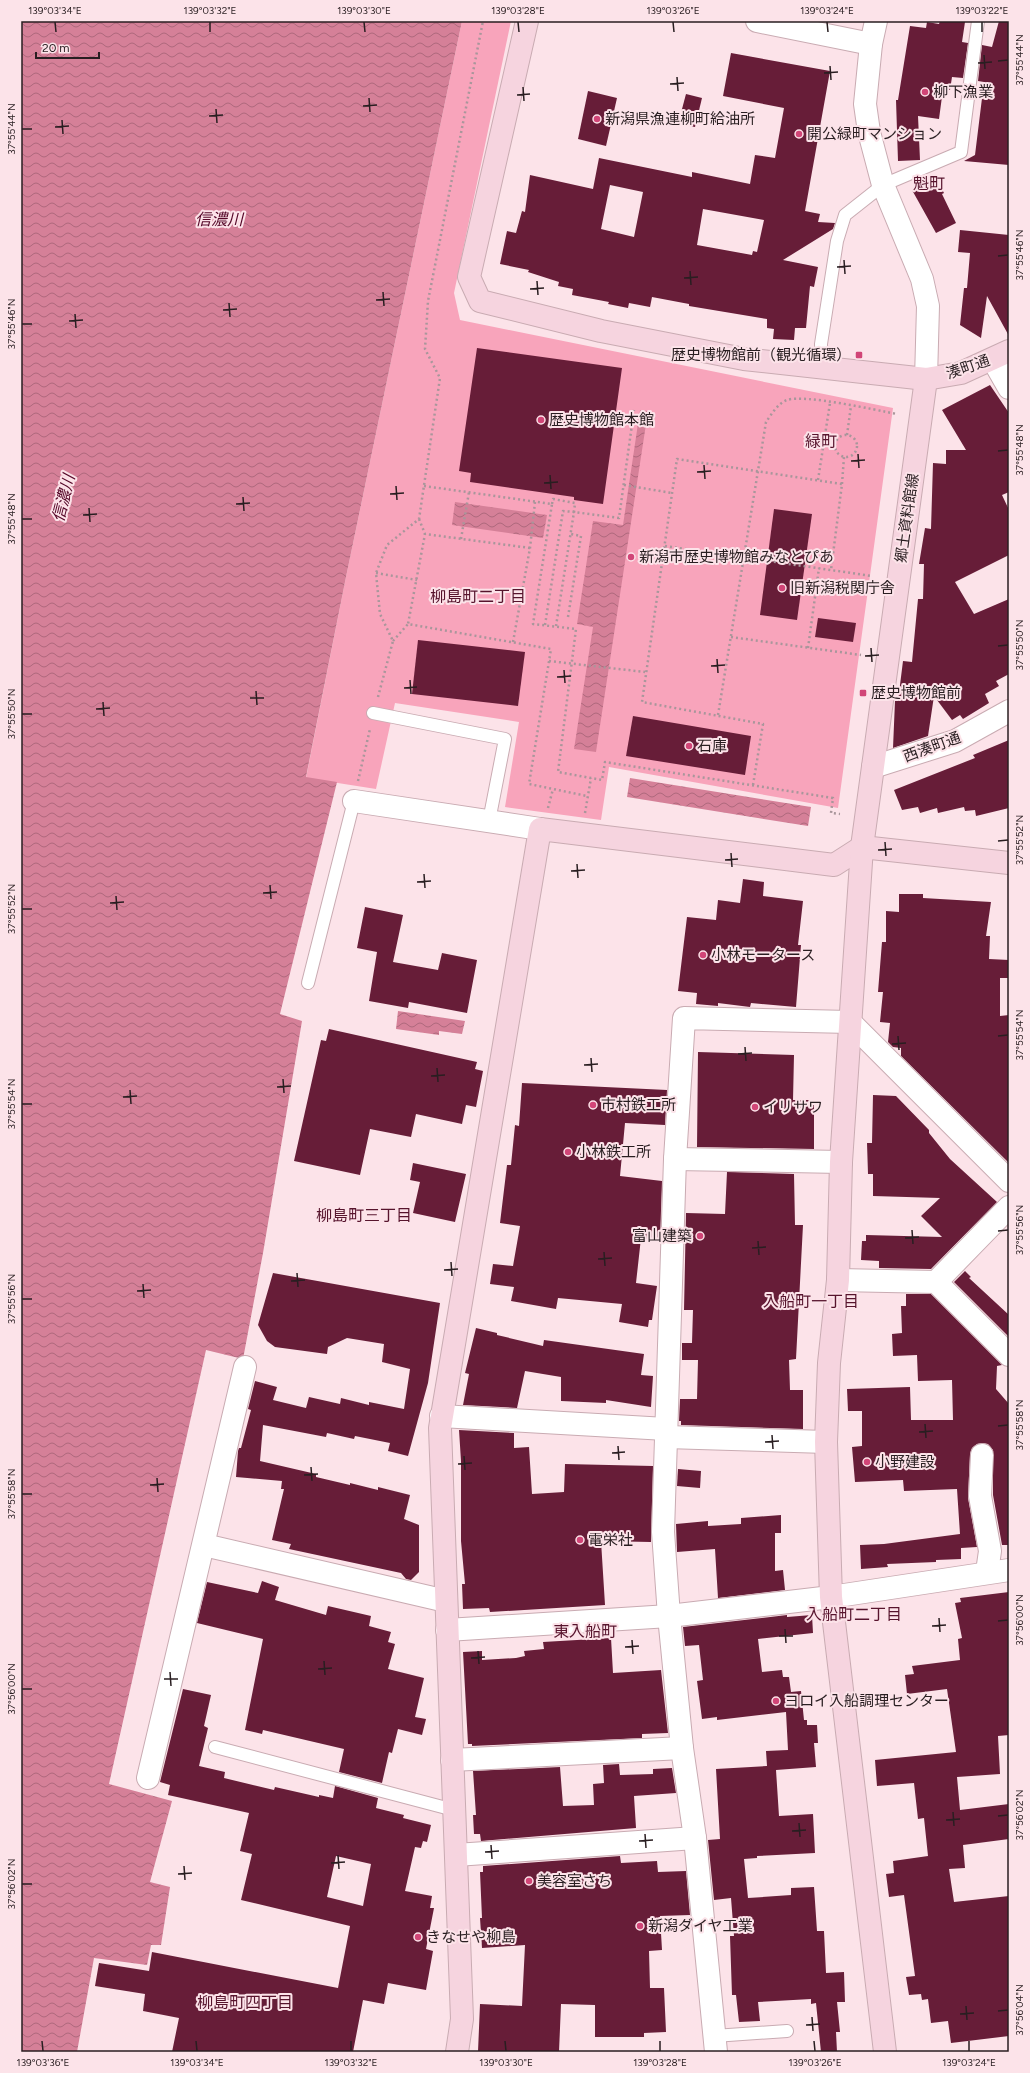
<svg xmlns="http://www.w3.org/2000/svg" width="1030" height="2073" font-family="Figtree,'Noto Sans JP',sans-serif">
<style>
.park{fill:#f8a4bb}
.water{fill:url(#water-waves)}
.building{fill:#671d38;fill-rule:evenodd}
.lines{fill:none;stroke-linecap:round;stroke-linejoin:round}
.lane-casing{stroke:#c9abb2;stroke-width:14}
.street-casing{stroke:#c9abb2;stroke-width:24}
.secondary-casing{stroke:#c9abb2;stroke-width:24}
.path{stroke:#a9969b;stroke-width:2.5;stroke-dasharray:2 3;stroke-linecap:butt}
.lane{stroke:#fff;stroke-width:12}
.street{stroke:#fff;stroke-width:22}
.secondary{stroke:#f6d4df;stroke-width:22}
.ticks{fill:none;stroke:#291e21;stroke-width:1.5}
.poi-dot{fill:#d14577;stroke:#fce3e9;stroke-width:1.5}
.labels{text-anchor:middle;stroke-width:4;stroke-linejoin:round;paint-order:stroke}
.poi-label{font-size:15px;fill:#291e21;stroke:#fce3e9;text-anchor:start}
.street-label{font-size:15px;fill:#291e21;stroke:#fce3e9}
.neighbourhood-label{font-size:16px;fill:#57142d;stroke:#fce3e9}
.water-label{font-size:16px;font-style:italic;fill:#540627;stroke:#fce3e9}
.neatline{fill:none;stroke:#291e21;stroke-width:1.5}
.ticks-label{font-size:10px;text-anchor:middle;fill:#291e21}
</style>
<defs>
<pattern id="water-waves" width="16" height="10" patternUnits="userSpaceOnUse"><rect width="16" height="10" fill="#d58098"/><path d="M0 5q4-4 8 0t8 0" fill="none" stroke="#ad687c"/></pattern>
</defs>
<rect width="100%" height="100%" fill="#fce3e9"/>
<!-- park -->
<path class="park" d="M462,21H511L454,293L460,320L893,408L838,808L609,767L601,820L505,807L519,722L395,703L376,789L306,778L346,577Z"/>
<!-- water -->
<g class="water">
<path d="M21,21H462L346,577L306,777L337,782L280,1014L302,1021L263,1253L243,1359L206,1350L109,1784L172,1801L150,1882L170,1887L161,1945H151L147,1965L94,1958L77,2052H21Z"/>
<path d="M640,410L648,411L596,752L574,749L593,627L577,624L593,521L623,525Z"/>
<path d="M455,502L547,515L543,538L452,525Z"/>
<path d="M630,778L811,807L808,826L627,797Z"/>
<path d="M398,1011L465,1021L462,1034L439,1031V1035L396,1029Z"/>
</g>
<!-- building -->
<g class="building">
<path d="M940,21L965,22L962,42L968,43L963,78L952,77L950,90L943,89L939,119L918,116L920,160L898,161L896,100H898L910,26L926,28L927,22L939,24Z"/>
<path d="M999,21H1009V165L964,161L975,155L984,82L978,81L982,45L992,47Z"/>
<path d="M731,53L830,71L805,211L820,214L818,222L835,223L833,229L783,260L818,267L814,287L810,286L806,328H795L794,340L773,339L774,329L767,328V319L689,306V304L652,297L650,307L629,303L628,308L608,304L609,302L572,295L573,289L558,286L559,282L528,272L529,270L500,264L507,231L516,233L522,211L525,212L530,175L593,189L599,158L692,177V172L750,184L755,155L775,158L784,108L723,96ZM610,185L643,192L634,237L601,229ZM703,209L764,220L757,252L753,251L752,255L697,245Z"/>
<path d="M588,91L617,98L606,146L578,139Z"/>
<path d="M686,94L702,98L695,127L678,124Z"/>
<path d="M935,177L944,193L942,194L956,223L936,233L912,190Z"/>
<path d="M960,230L1009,235V336L987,296L981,338L960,325L964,288H967L970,253L958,252Z"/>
<path d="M477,348L622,368L603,504L574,500V497L470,482L471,473L459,471Z"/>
<path d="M990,385L1009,413V492L1002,495L1009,510V555L955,582L974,614L1009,599V674L996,681L999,686L985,694L989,703L963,719L960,715L952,720L934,696L928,736L893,748L895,701H898L903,661L912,662L918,599H923L924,564H919L925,528L931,529L933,463L946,464V450H966L942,410Z"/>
<path d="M774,509L812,514L797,620L760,615Z"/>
<path d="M818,618L856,623L853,642L815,637Z"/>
<path d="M418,640L525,652L518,706L412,694Z"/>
<path d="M633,716L751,736L745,775L626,756Z"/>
<path d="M1009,740V808L976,816L975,810L965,811L964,807L938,813L937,808L920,813L918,807L902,810L894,790L975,758L973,755Z"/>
<path d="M743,879L764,882L763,896L803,901L798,945H801L796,1007L751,1003L750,1007L718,1003V1006L696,1004L697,993L678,991L687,917L716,920L718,900L740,903Z"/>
<path d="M899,894H923V898L991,902L986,936H990L989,959L1009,960V978H1000V1016L1009,1015V1163L901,1056V1048L893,1047L888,1042L890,1023L880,1022L883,992H878L882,942H886V911L899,912Z"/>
<path d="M365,907L403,915L393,962L438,970L442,953L477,960L467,1013L409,1002L408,1008L369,1001L377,952L357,948Z"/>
<path d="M329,1029L477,1062L475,1069L483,1071L476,1107L466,1105L462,1124L416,1114L411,1137L370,1129L360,1175L294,1161L321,1040L326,1041Z"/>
<path d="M698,1052L794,1055L793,1100H814V1149L697,1147Z"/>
<path d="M522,1083L667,1090L665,1125L625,1123L620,1176L662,1181L660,1240L641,1238L636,1283L657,1286L652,1320H649L648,1327L619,1322L622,1304L558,1298L556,1309L511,1301L514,1287L490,1284L493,1264L513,1266L520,1226L500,1223L507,1165H511L515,1125L519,1126Z"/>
<path d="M873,1095L896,1096L929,1130V1133L950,1159L997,1202L931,1269L879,1268V1261L861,1260L862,1241H866V1235L942,1237L921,1216L940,1198L873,1196V1174H868L867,1143H872Z"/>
<path d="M413,1163L466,1174L455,1222L413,1213L420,1182L410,1180Z"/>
<path d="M727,1172L794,1174L795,1225H803L796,1359L789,1360L790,1390H803V1429L681,1425V1421H679L680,1399H697L698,1360H682V1343H692L693,1310H684L686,1213L725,1214Z"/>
<path d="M965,1271L971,1277L969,1278L1009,1315V1337L954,1282Z"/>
<path d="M273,1273L440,1303L428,1383L408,1456L388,1451L390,1443L355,1436L354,1439L327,1433L326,1437L263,1425L260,1461L316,1474V1477L350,1485V1483L378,1490V1487L410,1495L404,1519L419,1525V1572L411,1580L406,1579L401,1573L289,1549L291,1544L272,1540L284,1489H281L282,1481L236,1477L238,1451L239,1448H241L251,1410L248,1409L255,1381L277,1387L273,1400L306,1408L309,1397L340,1404L341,1398L369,1405V1402L404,1409L410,1369L382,1362L384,1344L347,1338L328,1347L327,1354L275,1347L267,1341L258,1325Z"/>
<path d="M906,1294H931L1002,1365L997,1366L996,1389L1009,1404V1545H1002L993,1495V1450L988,1444L982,1443L977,1444L972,1448L970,1454L968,1498L977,1547L961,1548V1545V1559L936,1560V1562L887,1564L888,1567L861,1569L860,1545L884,1544L960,1534L957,1489L904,1491L903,1480L855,1482L852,1447L862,1446V1411H848L847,1389L910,1387L911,1420H953L952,1380L918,1381L917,1355L893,1356L892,1334L902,1333L901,1306H906Z"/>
<path d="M476,1328L497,1333V1335L543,1346L544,1340L644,1354L641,1375L653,1376L651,1407L606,1400V1403L561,1401V1377L525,1371L517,1408L463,1405L469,1374L465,1373Z"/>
<path d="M459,1430L514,1433V1448L529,1447L532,1494L564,1492L565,1464L653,1466L651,1542L601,1541L605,1605L490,1612L489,1608L463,1609L462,1584H465L461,1541V1461Z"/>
<path d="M678,1469L701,1471L700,1488L677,1486Z"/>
<path d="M781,1515V1533H775V1571L783,1570L785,1590L718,1598L715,1549L677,1552L676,1524L708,1521V1526L741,1524V1518Z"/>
<path d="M262,1581L279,1587L275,1600L326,1615L328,1606L371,1616L369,1626L391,1632L388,1642L395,1644L388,1669L424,1678L415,1717L426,1719L422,1735L398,1729L392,1753L389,1752L382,1783L339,1772L344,1749L263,1730L262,1734L245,1730L263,1639L197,1623L207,1582L258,1593Z"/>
<path d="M1009,1592V1735L998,1736L1000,1774L957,1777L960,1810L1009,1804V1839L963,1845L965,1868L949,1869L954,1902L1009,1896V2036L951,2043L948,2021L931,2023L928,1999L922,2000L921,1994L909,1995L906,1977L915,1976L904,1895L889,1897L886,1874L894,1873L893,1861L928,1856L924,1818L918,1819L914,1783L877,1786L875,1760L956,1752L947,1689L907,1694L905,1675L914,1674L912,1666L960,1660L958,1639L962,1638L955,1603L961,1602L960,1598Z"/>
<path d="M787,1615V1617L812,1615L813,1633L758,1639L762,1672L782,1670L783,1677H789L791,1692L801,1691L804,1720H807V1725H817L818,1743H814L816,1767L776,1770L779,1816L813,1814L815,1853L757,1856V1858L744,1859L748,1898L791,1895V1888L814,1887L817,1931H824L826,1973L844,1972L845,2002H837L840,2032H836L837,2052H821L816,2003L811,2004V1999L758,2002L760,2021L739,2022L736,1995H732L730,1936H734L731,1898L714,1900L708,1840L720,1839L716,1769L767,1766L766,1751L788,1750L786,1712L717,1720V1717L702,1719L697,1681L703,1680L699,1645L685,1646L683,1627Z"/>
<path d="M611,1638L613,1673L661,1670L668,1733L642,1734V1738L472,1746V1744H468L463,1652L482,1651V1660L516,1658L525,1656L524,1651L544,1649L543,1642Z"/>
<path d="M183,1689L211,1695L204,1726L208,1728L199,1766L225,1772L224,1778L274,1790L275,1787L319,1797V1795L333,1798L335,1786L378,1798L376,1808L404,1815L403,1818L431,1825L427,1842L423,1841L421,1848L415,1847L405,1891L432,1896L430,1908H434L426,1949L433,1951L426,1990L388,1983L384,2004L363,2000L353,2052H172L179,2018L143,2011L145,1994L95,1986L99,1963L149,1971L152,1952L338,1988L350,1926L241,1900L252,1854L240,1851L249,1813L168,1795L170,1785L160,1782ZM336,1856L371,1864L363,1906L327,1897Z"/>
<path d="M619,1764L620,1775L653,1774V1769L672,1768L676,1793L634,1796L636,1828L481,1841L480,1834H474L473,1815H476L473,1771L560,1767L563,1806L594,1805L593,1784L604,1783L603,1765Z"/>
<path d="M620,1856L621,1863L657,1861L658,1872L686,1871L690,1915L660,1916L662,1950L649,1951L650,1988H664L666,2032L644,2033V2037H595V2005L561,2004L559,2052H478L480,2004L522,2006L525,1945L482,1948L480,1918H482L480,1872H483V1866Z"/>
</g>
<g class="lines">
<defs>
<g id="lane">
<path d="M822,369L821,344L837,241L845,215L883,185L961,152L978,21"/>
<path d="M373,713L505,739L489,821"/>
<path d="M308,983L354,801"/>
<path d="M215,1747L454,1810"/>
<path d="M714,2036L787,2031"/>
</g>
<g id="street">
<path d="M757,21L871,44"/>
<path d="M876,21L871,44L865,104L869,132L883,185L922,279L928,306L926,379"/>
<path d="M993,360L1009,388"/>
<path d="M873,767L955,741L1009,711"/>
<path d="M354,801L540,829"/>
<path d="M675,1159L841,1162"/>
<path d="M838,1280L936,1282L1009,1355"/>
<path d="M936,1282L1009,1207"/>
<path d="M441,1416L666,1429"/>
<path d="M666,1437L826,1442"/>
<path d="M982,1455L980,1496L990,1551L987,1572"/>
<path d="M204,1545L446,1601"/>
<path d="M447,1630L669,1616L831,1597L1009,1570"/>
<path d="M452,1760L682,1748"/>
<path d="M148,1778L245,1367"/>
<path d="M456,1855L695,1838"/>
<path d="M716,2052L695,1838L682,1748L669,1616L663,1532L675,1159L684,1018L850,1022L1009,1181"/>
</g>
<g id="secondary">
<path d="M527,21L469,277L480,301L601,331L744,359L926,379L961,373L1009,351"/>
<path d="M457,2052L462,2019L440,1428L540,829L834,865L862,847L1009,863"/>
<path d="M885,2052L831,1597L826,1442L829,1363L838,1280L841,1162L862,847L926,379"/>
</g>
</defs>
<!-- lane casing -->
<use href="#lane" class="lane-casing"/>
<!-- street casing -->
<use href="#street" class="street-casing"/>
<!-- secondary casing -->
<use href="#secondary" class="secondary-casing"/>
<!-- path -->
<g class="path">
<circle cx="846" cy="446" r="11"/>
<path d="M847,435L851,406"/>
<path d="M818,480L830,403"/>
<path d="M842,484L844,457"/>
<path d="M624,485L672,493"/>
<path d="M424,486L552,504L533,624L576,629L558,772L602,780L605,762L833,798L831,813L840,814"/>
<path d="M552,504L553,499L575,503L574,512L619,518L634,410"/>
<path d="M419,519L425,534"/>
<path d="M461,539L469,492"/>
<path d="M665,546L872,576"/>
<path d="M530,548L425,534L408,624L551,649L529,784L587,796"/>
<path d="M376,573L417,580"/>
<path d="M568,617L581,536L571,534"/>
<path d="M545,625L563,511L574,512L556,626"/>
<path d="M731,637L861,655"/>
<path d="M393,641L408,624"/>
<path d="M513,642L530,548L535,502"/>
<path d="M808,648L819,568"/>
<path d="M549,661L645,672"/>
<path d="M378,697L393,641L380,614L376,573L387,545L419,519L440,378L425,349L428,301L483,21"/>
<path d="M718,715L766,422C771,415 778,403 787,400C805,394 875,410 897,414"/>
<path d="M358,781L370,729"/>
<path d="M753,785L763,724L642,702L677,459L842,484L831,570"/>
<path d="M548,808L553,789"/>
<path d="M585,813L591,778"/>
</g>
<!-- lane -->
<use href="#lane" class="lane"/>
<!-- street -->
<use href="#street" class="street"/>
<!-- secondary -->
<use href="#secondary" class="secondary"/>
</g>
<!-- ticks -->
<path class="ticks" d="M55,22L56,32M210,22V32M364,22L365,32M518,22L519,32M673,22L674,32M827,22L828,32M982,22V32M984,55L985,69M998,61L1008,60M978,63L992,62M830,66L831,80M824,73L838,72M677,77L678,91M670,84L684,83M523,87L524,101M517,95L530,94M369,98L370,112M363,106L377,105M216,109L217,123M209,116L223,115M62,120L63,134M55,127L69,126M22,129H32M998,256L1008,255M844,260L845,274M837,267L851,266M690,271L691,285M684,278L698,277M537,281L538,295M530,289L544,288M383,292L384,306M376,300L390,299M229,303L230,317M223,310L237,309M75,314L76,328M69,321L83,320M22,324H32M998,451L1008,450M858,454L859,468M851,461L865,460M704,465L705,479M697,472L711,471M550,475L551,489M544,483L558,482M396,486L397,500M390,494L404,493M243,497L244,511M236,504L250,503M89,508L90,522M83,515L97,514M22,519H32M998,646L1008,645M871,648L872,662M865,656L879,655M717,659L718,673M711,666L725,665M564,670L565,683M557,677L571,676M410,680L411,694M404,688L417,687M256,691L257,705M250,698H264M103,702L104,716M96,709L110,708M22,714H32M998,841L1008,840M885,842L886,856M878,850L892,849M731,853L732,867M725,860L738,859M577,864L578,878M571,871L585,870M424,874L425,888M417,882L431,881M270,885L271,899M263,893L277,892M116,896L117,910M110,903L124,902M22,909H32M898,1036L899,1050M998,1036L1008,1035M892,1044L906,1043M745,1047L746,1061M738,1054L752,1053M591,1058L592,1072M584,1065L598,1064M437,1068L438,1082M431,1076L445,1075M283,1079L284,1093M277,1087L291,1086M130,1090L131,1104M123,1097L137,1096M22,1104H32M912,1230L913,1244M998,1231L1008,1230M905,1238L919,1237M758,1241L759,1255M752,1248L766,1247M604,1252L605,1266M598,1259L612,1258M451,1262L452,1276M444,1270L458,1269M297,1273L298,1287M291,1281L305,1280M143,1284L144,1298M137,1291L151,1290M22,1299H32M925,1424L926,1438M998,1426L1008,1425M919,1432L933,1431M772,1435L773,1449M765,1442L779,1441M618,1446L619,1460M612,1453L625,1452M464,1456L465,1470M458,1464L472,1463M311,1467L312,1481M304,1475L318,1474M157,1478L158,1492M150,1485L164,1484M22,1494H32M939,1618L940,1632M998,1621L1008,1620M932,1626L946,1625M785,1629L786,1643M779,1636H793M632,1640L633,1654M625,1647L639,1646M478,1651L479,1664M471,1658L485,1657M324,1661L325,1675M318,1669L332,1668M170,1672L171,1686M164,1679H178M22,1689H32M953,1812L954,1826M998,1816L1008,1815M946,1820L960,1819M799,1823L800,1837M792,1831L806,1830M645,1834L646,1848M639,1841L653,1840M491,1845L492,1859M485,1852L499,1851M338,1855L339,1869M331,1863L345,1862M184,1866L185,1880M178,1874L192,1873M22,1884H32M966,2006L967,2020M998,2011L1008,2010M960,2014L974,2013M812,2017L813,2031M806,2025L820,2024M42,2041L43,2051M196,2041L197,2051M351,2041V2051M505,2041L506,2051M660,2041V2051M814,2041L815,2051M969,2041V2051"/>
<!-- markers -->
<g class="poi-dot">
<circle cx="925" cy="92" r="4"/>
<circle cx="597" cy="119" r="4"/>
<circle cx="799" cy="134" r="4"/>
<rect x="855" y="351" width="8" height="8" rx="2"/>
<circle cx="541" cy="420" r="4"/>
<circle cx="631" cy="557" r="4"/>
<circle cx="782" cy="588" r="4"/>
<rect x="859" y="689" width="8" height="8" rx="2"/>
<circle cx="689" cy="746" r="4"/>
<circle cx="703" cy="955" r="4"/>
<circle cx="593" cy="1105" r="4"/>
<circle cx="755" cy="1107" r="4"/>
<circle cx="568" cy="1152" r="4"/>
<circle cx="700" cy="1236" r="4"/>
<circle cx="867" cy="1462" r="4"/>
<circle cx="580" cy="1540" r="4"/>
<circle cx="776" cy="1701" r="4"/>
<circle cx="529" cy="1881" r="4"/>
<circle cx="640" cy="1926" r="4"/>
<circle cx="418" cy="1937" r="4"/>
</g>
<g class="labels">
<!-- poi labels -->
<g class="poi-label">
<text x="933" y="97">柳下漁業</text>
<text x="605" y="124">新潟県漁連柳町給油所</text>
<text x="807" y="139">開公緑町マンション</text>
<text x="851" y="360" text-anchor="end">歴史博物館前（観光循環）</text>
<text x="549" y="425">歴史博物館本館</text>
<text x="639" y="562">新潟市歴史博物館みなとぴあ</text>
<text x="790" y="593">旧新潟税関庁舎</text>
<text x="871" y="698">歴史博物館前</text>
<text x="697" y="751">石庫</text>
<text x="711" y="960">小林モータース</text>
<text x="601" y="1110">市村鉄工所</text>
<text x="763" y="1112">イリサワ</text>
<text x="576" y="1157">小林鉄工所</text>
<text x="692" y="1241" text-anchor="end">富山建築</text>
<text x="875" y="1467">小野建設</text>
<text x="588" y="1545">電栄社</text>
<text x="784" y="1706">ヨロイ入船調理センター</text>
<text x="537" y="1886">美容室さち</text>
<text x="648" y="1931">新潟ダイヤ工業</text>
<text x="426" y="1942">きなせや柳島</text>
</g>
<!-- street labels -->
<g class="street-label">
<text transform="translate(968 367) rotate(-19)" y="5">湊町通</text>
<text transform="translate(907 518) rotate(-82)" y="5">郷土資料館線</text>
<text transform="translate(932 747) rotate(-20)" y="5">西湊町通</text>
</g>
<!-- neighbourhood labels -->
<g class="neighbourhood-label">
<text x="929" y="189">魁町</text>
<text x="821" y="447">緑町</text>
<text x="478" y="602">柳島町二丁目</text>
<text x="364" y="1221">柳島町三丁目</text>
<text x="811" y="1307">入船町一丁目</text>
<text x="854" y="1620">入船町二丁目</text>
<text x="585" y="1637">東入船町</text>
<text x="245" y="2008">柳島町四丁目</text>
</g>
<!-- water labels -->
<g class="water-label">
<text x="219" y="225">信濃川</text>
<text transform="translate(63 498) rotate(-76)" y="6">信濃川</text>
</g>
</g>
<!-- border -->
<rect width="1030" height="2073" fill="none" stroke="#fce3e9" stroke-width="44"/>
<!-- scale -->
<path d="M36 52v6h63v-6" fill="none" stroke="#291e21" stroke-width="2"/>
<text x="42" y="52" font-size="12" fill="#291e21" stroke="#fce3e9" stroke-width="3" paint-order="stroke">20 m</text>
<rect x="22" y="22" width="986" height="2029" class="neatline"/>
<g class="ticks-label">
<text x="55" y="14">139°03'34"E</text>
<text x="210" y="14">139°03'32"E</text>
<text x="364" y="14">139°03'30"E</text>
<text x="518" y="14">139°03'28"E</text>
<text x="673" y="14">139°03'26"E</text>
<text x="827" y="14">139°03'24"E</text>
<text x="982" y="14">139°03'22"E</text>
<text transform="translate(1019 60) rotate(-90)" y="4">37°55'44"N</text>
<text transform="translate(11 129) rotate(-90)" y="4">37°55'44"N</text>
<text transform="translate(1019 255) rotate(-90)" y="4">37°55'46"N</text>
<text transform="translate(11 324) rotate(-90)" y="4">37°55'46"N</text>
<text transform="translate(1019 450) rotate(-90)" y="4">37°55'48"N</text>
<text transform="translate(11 519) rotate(-90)" y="4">37°55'48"N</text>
<text transform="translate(1019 645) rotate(-90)" y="4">37°55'50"N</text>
<text transform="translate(11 714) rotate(-90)" y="4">37°55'50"N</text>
<text transform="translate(1019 840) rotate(-90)" y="4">37°55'52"N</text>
<text transform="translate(11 909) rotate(-90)" y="4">37°55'52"N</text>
<text transform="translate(1019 1035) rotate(-90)" y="4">37°55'54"N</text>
<text transform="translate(11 1104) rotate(-90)" y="4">37°55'54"N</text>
<text transform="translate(1019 1230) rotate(-90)" y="4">37°55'56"N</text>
<text transform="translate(11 1299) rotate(-90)" y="4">37°55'56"N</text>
<text transform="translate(1019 1425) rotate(-90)" y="4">37°55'58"N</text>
<text transform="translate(11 1494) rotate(-90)" y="4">37°55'58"N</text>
<text transform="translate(1019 1620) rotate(-90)" y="4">37°56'00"N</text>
<text transform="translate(11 1689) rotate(-90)" y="4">37°56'00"N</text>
<text transform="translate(1019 1815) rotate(-90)" y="4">37°56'02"N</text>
<text transform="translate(11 1884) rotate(-90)" y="4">37°56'02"N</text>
<text transform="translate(1019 2010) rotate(-90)" y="4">37°56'04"N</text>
<text x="43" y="2066">139°03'36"E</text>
<text x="197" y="2066">139°03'34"E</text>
<text x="351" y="2066">139°03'32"E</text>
<text x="506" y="2066">139°03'30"E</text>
<text x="660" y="2066">139°03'28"E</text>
<text x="815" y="2066">139°03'26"E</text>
<text x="969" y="2066">139°03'24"E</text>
</g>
</svg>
